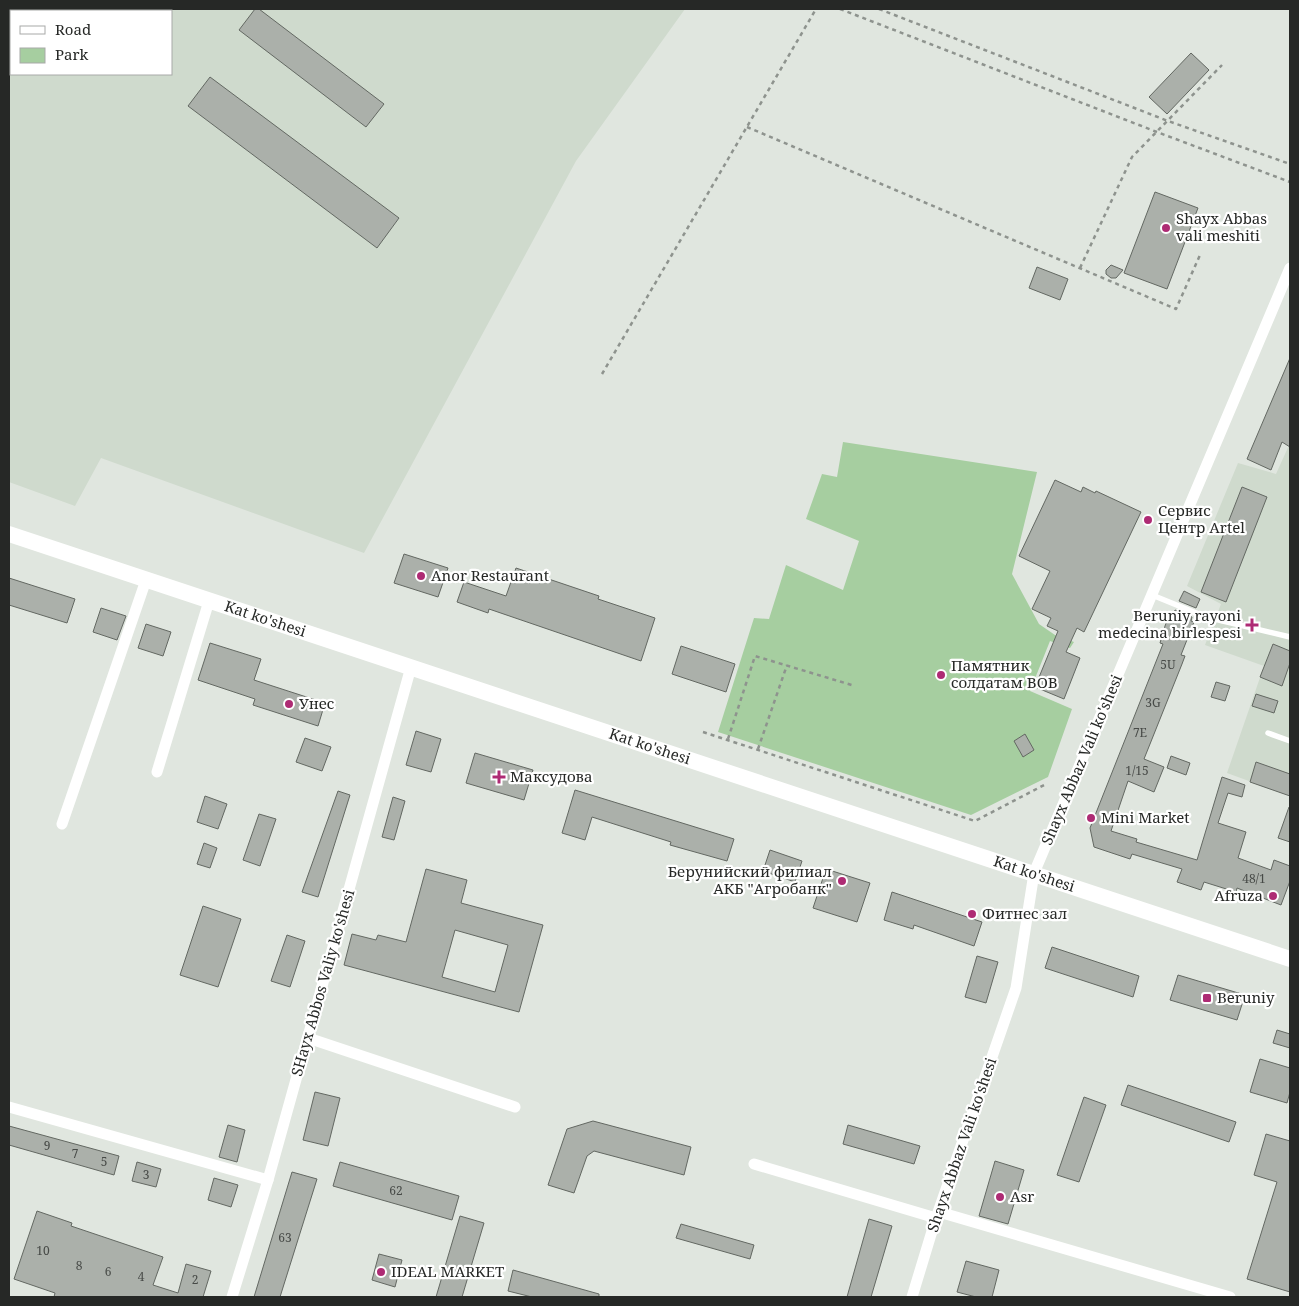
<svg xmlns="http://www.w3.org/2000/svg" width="1299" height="1306" font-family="'Noto Serif',serif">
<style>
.built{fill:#cfdacd;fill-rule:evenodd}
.green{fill:#a6cea0}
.building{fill:#abb0aa;stroke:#636862;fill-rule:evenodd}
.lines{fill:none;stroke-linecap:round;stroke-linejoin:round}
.path{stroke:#8e938e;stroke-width:2.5;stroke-dasharray:4 4;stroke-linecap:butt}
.lane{stroke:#fff;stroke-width:5.5}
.street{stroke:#fff;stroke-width:11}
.secondary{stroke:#fff;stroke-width:16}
.poi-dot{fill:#ae2b74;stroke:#fff;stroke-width:2}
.labels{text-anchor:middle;stroke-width:4.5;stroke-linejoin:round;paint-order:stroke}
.number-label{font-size:12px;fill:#474a47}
.poi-label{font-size:15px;fill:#262826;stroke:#fff;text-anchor:start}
.street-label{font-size:15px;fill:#262826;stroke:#fff}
</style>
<rect width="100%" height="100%" fill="#e0e6df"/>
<!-- built -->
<g class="built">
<path d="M37,9H685L576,161L364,553L101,458L75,506L9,482V55L11,51V74H171V11H35ZM188,106L399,218V219L377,247Z"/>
<path d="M1290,443V796L1227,773L1264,666L1205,645L1221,604L1187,586L1238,463L1276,474Z"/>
</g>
<!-- green -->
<path class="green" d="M843,442L1037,472L1012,574L1039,624L1055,635L1074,642L1070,648L1050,641L1030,691L1072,709L1048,777L971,815L718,732L754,618L769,619L786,565L843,590L859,541L806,519L822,474L837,477Z"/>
<!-- building -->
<g class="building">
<path d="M255,9H259L384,104L366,127L239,30Z"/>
<path d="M1191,53L1209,70L1167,114L1149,97Z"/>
<path d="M210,77L399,218L377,248L188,106Z"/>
<path d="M1155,192L1198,208L1167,289L1124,273Z"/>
<path d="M1111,265L1123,270L1116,278H1111L1106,274V270Z"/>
<path d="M1037,267L1068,279L1060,300L1029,288Z"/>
<path d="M1290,358V447L1282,442L1271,470L1247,459Z"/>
<path d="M1055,480L1081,492L1083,487L1095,493L1096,491L1141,512L1084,632L1077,628L1066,652L1080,658L1064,699L1035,687L1058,631L1047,626L1051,618L1032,609L1050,571L1019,556Z"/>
<path d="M1242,487L1267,497L1226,602L1201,592Z"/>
<path d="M404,554L448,568L438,597L394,583Z"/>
<path d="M516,568L599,596L598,599L655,618L641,661L489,609L488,613L457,602L464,582L506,596Z"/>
<path d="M9,578L75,599L67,623L9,605Z"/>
<path d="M1184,591L1200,599L1196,608L1179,601Z"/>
<path d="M101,608L126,616L117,640L93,632Z"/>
<path d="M1175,610L1192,617L1191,621L1194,622L1181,655L1185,656L1182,664L1144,759L1164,767L1154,792L1128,781L1111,831L1137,839L1136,842L1197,860L1222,777L1245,785L1242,797L1228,793L1218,823L1246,832L1238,858L1271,870L1274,860L1290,866V881L1281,905L1237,888L1236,892L1204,882L1201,890L1177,882L1182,869L1132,854L1130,859L1094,847L1090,828L1163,644L1160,643L1165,626L1170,613L1173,614Z"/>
<path d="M146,624L171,632L163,656L138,648Z"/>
<path d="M210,643L261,659L254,680L325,703L318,726L253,705L255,699L198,680Z"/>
<path d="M1273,644L1290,651V663L1282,686L1260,677Z"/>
<path d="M681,646L735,664L726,692L672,674Z"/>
<path d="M1216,682L1230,686L1225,701L1211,697Z"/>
<path d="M1256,694L1278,701L1274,713L1252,706Z"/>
<path d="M416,731L441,739L431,772L406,765Z"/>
<path d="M1025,734L1034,750L1023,757L1014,741Z"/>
<path d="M305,738L331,747L322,771L296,762Z"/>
<path d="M475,753L533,770L524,800L466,783Z"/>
<path d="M1171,756L1190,763L1186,775L1167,768Z"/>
<path d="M1256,762L1290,774V796L1250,782Z"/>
<path d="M575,790L734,839L727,861L670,845L671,842L592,817L585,840L562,833Z"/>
<path d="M338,791L350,795L318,897L302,892Z"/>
<path d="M205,796L227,804L218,829L197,822Z"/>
<path d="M393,797L405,801L394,840L382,837Z"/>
<path d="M1289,807H1290V842L1278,838Z"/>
<path d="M259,814L276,819L260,866L243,860Z"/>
<path d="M204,843L217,848L210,868L197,864Z"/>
<path d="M770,850L802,861L795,882L763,871Z"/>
<path d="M426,869L467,880L461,903L543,925L519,1012L344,965L352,934L376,940L378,935L406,942ZM455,930L508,945L495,992L442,977Z"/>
<path d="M826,869L870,883L857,922L813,908Z"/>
<path d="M892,892L982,922L974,946L914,925L913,929L884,920Z"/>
<path d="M203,906L241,919L218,987L180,975Z"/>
<path d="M287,935L305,941L290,987L271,981Z"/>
<path d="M1052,947L1139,976L1133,997L1045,968Z"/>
<path d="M977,956L998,962L986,1003L965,997Z"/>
<path d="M1178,975L1245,995L1237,1020L1170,1000Z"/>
<path d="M1277,1030L1290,1034V1048L1273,1043Z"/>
<path d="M1260,1059L1290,1068V1092L1287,1103L1250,1092Z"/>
<path d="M1128,1085L1236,1122L1229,1142L1121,1105Z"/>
<path d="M315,1092L340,1098L328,1146L303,1140Z"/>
<path d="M1084,1097L1106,1105L1079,1182L1057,1175Z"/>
<path d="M593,1121L691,1147L684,1175L594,1151L587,1156L574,1193L548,1185L567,1129Z"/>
<path d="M228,1125L245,1130L237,1162L219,1157Z"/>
<path d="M848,1125L920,1146L914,1164L843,1144Z"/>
<path d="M9,1126L119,1156L114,1175L9,1145Z"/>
<path d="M1266,1134L1290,1141V1292L1247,1279L1277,1182L1254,1175Z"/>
<path d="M995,1161L1024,1170L1008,1224L979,1216Z"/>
<path d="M137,1162L161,1169L156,1187L132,1181Z"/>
<path d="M340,1162L459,1196L452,1220L333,1186Z"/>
<path d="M292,1172L317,1179L280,1297H254Z"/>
<path d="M214,1178L238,1185L231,1207L208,1200Z"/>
<path d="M37,1211L72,1223L71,1226L163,1257L153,1285L178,1293L186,1264L211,1271L203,1297H54L55,1293L14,1279Z"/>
<path d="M460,1216L484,1223L462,1297H436Z"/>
<path d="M869,1219L892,1226L871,1297H847Z"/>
<path d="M681,1224L754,1245L750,1259L676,1238Z"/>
<path d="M379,1254L402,1260L395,1287L372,1280Z"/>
<path d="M966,1261L999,1270L992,1297H976L957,1292Z"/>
<path d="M513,1270L599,1294V1297H532L508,1291Z"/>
</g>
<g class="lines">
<!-- path -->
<g class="path">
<path d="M840,9L1157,132L1290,182"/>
<path d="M879,9L1168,121L1290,164"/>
<path d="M747,127L1176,309L1200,255"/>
<path d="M1080,268L1132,157L1222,65"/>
<path d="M602,374L816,9"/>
<path d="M703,732L975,821L1046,784"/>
<path d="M728,739L755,656L855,686"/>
<path d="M758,749L787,665"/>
</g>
<!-- lane -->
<g class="lane">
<path d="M1152,595L1206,617L1290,637"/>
<path d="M1268,733L1290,741"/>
</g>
<!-- street -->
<g class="street">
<path d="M157,772L209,601"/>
<path d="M62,824L146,580"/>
<path d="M308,1038L515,1107"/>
<path d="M9,1107L268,1180"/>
<path d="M754,1164L936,1218"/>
<path d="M939,1212L1230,1297"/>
<path d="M232,1297L268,1180L411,667"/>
<path d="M912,1297L936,1218L1016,988L1034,873L1290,268"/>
</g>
<!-- secondary -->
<path class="secondary" id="s1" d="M9,534L1290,959"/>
</g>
<!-- markers -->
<g class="poi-dot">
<circle cx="1166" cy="228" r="5"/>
<circle cx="1148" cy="520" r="5"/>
<circle cx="421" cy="576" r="5"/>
<path d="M1249.5 617.5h5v5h5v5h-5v5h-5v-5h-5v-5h5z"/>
<circle cx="941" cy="675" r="5"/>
<circle cx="289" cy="704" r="5"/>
<path d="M496.5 769.5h5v5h5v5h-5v5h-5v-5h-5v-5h5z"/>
<circle cx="1091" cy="818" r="5"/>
<circle cx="842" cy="881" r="5"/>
<circle cx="1273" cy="896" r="5"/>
<circle cx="972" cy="914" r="5"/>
<rect x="1202" y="993" width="10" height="10" rx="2.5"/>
<circle cx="1000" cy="1197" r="5"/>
<circle cx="381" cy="1272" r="5"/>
</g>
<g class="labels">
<!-- number labels -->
<g class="number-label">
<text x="1168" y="669">5U</text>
<text x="1153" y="707">3G</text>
<text x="1140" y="737">7E</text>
<text x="1137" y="775">1/15</text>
<text x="1254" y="883">48/1</text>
<text x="47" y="1150">9</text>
<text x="75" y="1158">7</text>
<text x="104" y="1166">5</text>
<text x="146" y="1179">3</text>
<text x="396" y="1195">62</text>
<text x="285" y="1242">63</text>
<text x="43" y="1255">10</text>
<text x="79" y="1270">8</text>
<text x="108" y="1276">6</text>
<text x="141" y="1281">4</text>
<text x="195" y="1284">2</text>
</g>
<!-- poi labels -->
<g class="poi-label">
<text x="1176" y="224">Shayx Abbas<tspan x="1176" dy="17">vali meshiti</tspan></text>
<text x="1158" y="516">Сервис<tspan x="1158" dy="17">Центр Artel</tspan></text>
<text x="431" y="581">Anor Restaurant</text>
<text x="1241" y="621" text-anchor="end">Beruniy rayoni<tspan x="1241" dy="17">medecina birlespesi</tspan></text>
<text x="951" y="671">Памятник<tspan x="951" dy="17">солдатам ВОВ</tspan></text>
<text x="299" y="709">Унес</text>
<text x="510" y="782">Максудова</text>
<text x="1101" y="823">Mini Market</text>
<text x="832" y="877" text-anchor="end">Берунийский филиал<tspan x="832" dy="17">АКБ "Агробанк"</tspan></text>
<text x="1263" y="901" text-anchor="end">Afruza</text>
<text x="982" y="919">Фитнес зал</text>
<text x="1217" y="1003">Beruniy</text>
<text x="1010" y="1202">Asr</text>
<text x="391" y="1277">IDEAL MARKET</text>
</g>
<!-- street labels -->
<g class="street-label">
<text dy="5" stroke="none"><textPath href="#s1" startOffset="270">Kat ko'shesi</textPath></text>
<text dy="5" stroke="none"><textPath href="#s1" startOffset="675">Kat ko'shesi</textPath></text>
<text transform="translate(1082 760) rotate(-67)" y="5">Shayx Abbaz Vali ko'shesi</text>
<text dy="5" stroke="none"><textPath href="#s1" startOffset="1080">Kat ko'shesi</textPath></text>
<text transform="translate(323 983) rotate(-74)" y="5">SHayx Abbos Valiy ko'shesi</text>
<text transform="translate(962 1145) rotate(-71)" y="5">Shayx Abbaz Vali ko'shesi</text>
</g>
</g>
<!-- border -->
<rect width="1299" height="1306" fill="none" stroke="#262826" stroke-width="20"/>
<!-- legend -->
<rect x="10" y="10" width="162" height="65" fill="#ffffff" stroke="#a8a9a8"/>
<rect x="20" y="26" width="25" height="8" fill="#ffffff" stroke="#a8a9a8"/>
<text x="55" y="35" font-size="15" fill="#262826">Road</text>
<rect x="20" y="48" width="25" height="15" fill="#a6cea0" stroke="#a8a9a8"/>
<text x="55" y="60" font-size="15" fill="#262826">Park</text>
</svg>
